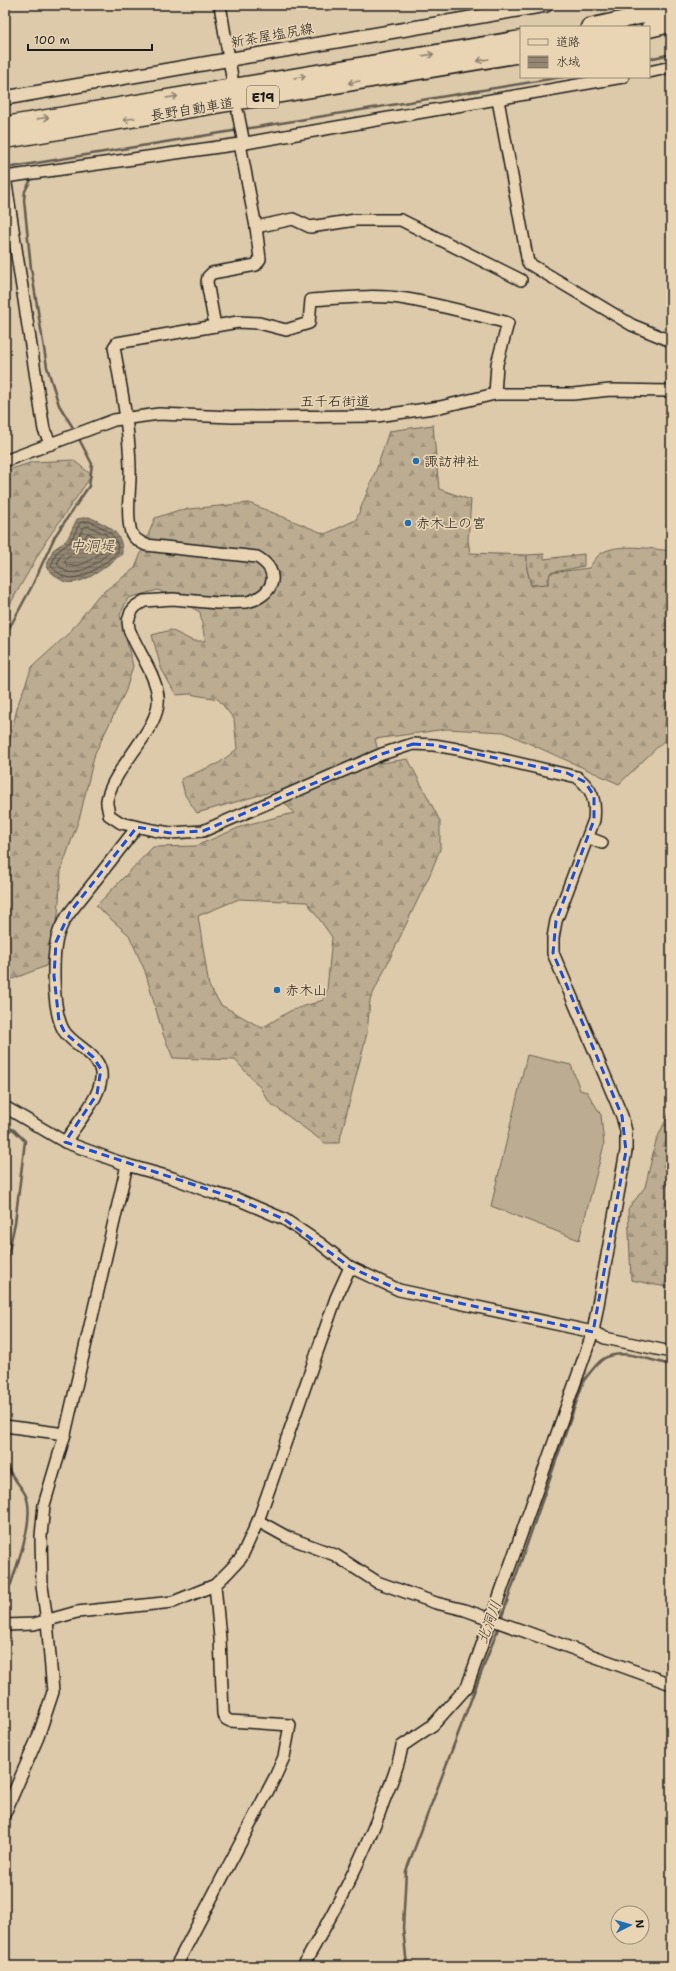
<svg xmlns="http://www.w3.org/2000/svg" width="676" height="1971" font-family="'Shantell Sans','Klee One',sans-serif">
<style>
.forest{fill:url(#forest-firs);stroke:#6c6457;fill-rule:evenodd}
.cemetery{fill:url(#cemetery-stones);stroke:#6c6457}
.garden{fill:#bcad92;stroke:#6c6457}
.water{fill:url(#water-rules);stroke:#635c50}
.lines{fill:none;stroke-linecap:round;stroke-linejoin:round}
.shore{stroke:#4c473f;stroke-width:1}
.stream{stroke:#635c50;stroke-width:2.5}
.minor-casing{stroke:#1c1c1c;stroke-width:14}
.major-casing{stroke:#1c1c1c;stroke-width:16}
.highway-casing{stroke:#1c1c1c;stroke-width:19}
.minor{stroke:#e9d5b3;stroke-width:11}
.major{stroke:#e9d5b3;stroke-width:13}
.highway{stroke:#e9d5b3;stroke-width:16}
.oneway{stroke:#8d826f}
.marked{fill:none;stroke:#1d4ed8;stroke-width:3;stroke-dasharray:8 5;stroke-linejoin:round}
.poi-dot{fill:#1f6fb2;stroke:#e9d5b3;stroke-width:1.5}
.labels{text-anchor:middle;stroke-width:3.5;stroke-linejoin:round;paint-order:stroke}
.shield{fill:#e9d5b3;stroke:#5a5449;stroke-width:1}
.shield-label{font-size:13px;font-weight:bold;fill:#1c1c1c}
.street-label{font-size:14px;fill:#1c1c1c;stroke:#e9d5b3}
.poi-label{font-size:14px;fill:#1c1c1c;stroke:#e9d5b3;text-anchor:start}
.water-label{font-size:15px;font-style:italic;fill:#46413a;stroke:#e9d5b3}
</style>
<defs>
<pattern id="forest-firs" width="22" height="20" patternUnits="userSpaceOnUse"><rect width="22" height="20" fill="#bcad92"/><path d="M5 1l3.5 6h-7zM16 11l3.5 6h-7z" fill="#a1947d"/></pattern>
<pattern id="cemetery-stones" width="16" height="16" patternUnits="userSpaceOnUse"><rect width="16" height="16" fill="#bcad92"/><path d="M2 7V4a2 2 0 0 1 4 0v3zM10 15v-3a2 2 0 0 1 4 0v3z" fill="#a1947d"/></pattern>
<pattern id="water-rules" width="6" height="5" patternUnits="userSpaceOnUse"><rect width="6" height="5" fill="#938773"/><path d="M0 2.5h6" fill="none" stroke="#776e5e"/></pattern>
</defs>
<rect width="100%" height="100%" fill="#ddcaaa"/>
<filter id="ink" filterUnits="userSpaceOnUse"><feTurbulence type="fractalNoise" baseFrequency=".025" numOctaves="2"/><feDisplacementMap in="SourceGraphic" scale="8" xChannelSelector="R" yChannelSelector="G"/><feConvolveMatrix kernelMatrix="1 2 1 2 8 2 1 2 1" color-interpolation-filters="sRGB"/></filter>
<g filter="url(#ink)">
<!-- forest -->
<g class="forest">
<path d="M433,425L439,489L471,500L468,540L470,553L527,555V569L531,585L548,584L550,573L589,568C592,564 596,557 600,554C617,542 652,549 671,551V734L619,784L504,732L446,729L375,739L381,763L408,759L440,821V849L431,872L370,1000L367,1033L339,1143H325L270,1103L259,1086L235,1060L173,1058L163,1034L145,971L129,935L96,906L153,847L196,846L245,825L294,813L274,791L197,813L185,795L181,779L219,763L237,749L234,719L218,699L189,694L176,695L161,668L152,635L171,630L193,641H205L200,612L158,590L128,598L120,615L133,666L126,690L95,753L80,816L61,870L58,915L46,966L5,982V761L18,704L32,667L69,633L98,596L135,568L155,518L179,510L249,503L325,534L356,520L378,465L389,431ZM239,899L307,902L332,937L327,990L323,1000L290,1011L262,1028L221,1005L209,986L198,916Z"/>
<path d="M73,460L92,475L46,541L5,613V471L33,462Z"/>
<path d="M671,1109V1288L631,1280L628,1209L645,1187L656,1141Z"/>
</g>
<!-- cemetery -->
<path class="cemetery" d="M544,554V559L584,554V566L550,573L548,584L531,585L527,569V555Z"/>
<!-- garden -->
<path class="garden" d="M527,1055L571,1065L580,1090L587,1092L601,1115L604,1145L579,1240L491,1206Z"/>
<!-- water -->
<path class="water" d="M89,517C108,526 123,531 122,554C109,564 81,589 63,581C57,578 51,572 46,567L53,550L67,540L77,519Z"/>
<g class="lines">
<!-- shore -->
<g class="shore">
<path d="M89,521C103,528 119,534 118,552C107,562 82,582 66,577C61,576 55,570 51,566L56,553L70,542L80,523Z"/>
<path d="M88,526L107,535L113,549C104,558 81,576 68,572C64,571 60,567 57,564L60,556L74,545L83,528Z"/>
<path d="M88,533L103,540L106,548C96,556 77,573 65,563V560L78,549Z"/>
</g>
<!-- stream -->
<g class="stream">
<path d="M649,59L671,54"/>
<path d="M244,129L562,77"/>
<path d="M12,167L239,130"/>
<path d="M33,176L25,191L24,200L31,268L47,367L59,405L75,431"/>
<path d="M5,636L32,586L55,536L89,486L92,464L78,437"/>
<path d="M5,1126L14,1130L25,1141L15,1223L5,1269"/>
<path d="M5,1458C7,1474 20,1483 26,1496C35,1519 18,1561 11,1584L5,1592"/>
<path d="M501,1619L584,1380C589,1374 596,1364 603,1359C623,1347 650,1361 671,1365"/>
<path d="M407,1966L403,1928L406,1871L499,1626"/>
</g>
<defs>
<g id="minor">
<path d="M220,5L232,77"/>
<path d="M649,72L671,67"/>
<path d="M498,100L528,263L632,325L671,341"/>
<path d="M238,113L244,144"/>
<path d="M240,144L256,227L260,259L256,265L212,273L208,277L207,282L215,326L117,343L114,347C121,387 129,426 130,467C131,487 126,508 130,528C131,537 138,541 146,545L257,557C283,572 273,596 247,602L217,603L173,599L144,601L136,606L131,612L128,621L129,629C137,650 156,675 158,697C162,728 113,767 107,800C106,804 109,811 109,815L121,823L153,830L170,833L203,831L382,754L413,744L434,745L457,749L577,777C593,789 596,801 594,820L556,921L553,938V953L622,1116L626,1131V1151L593,1332L467,1687L433,1725L402,1746C399,1764 392,1781 385,1798C364,1857 334,1912 303,1966"/>
<path d="M256,227L293,219L310,227L356,220H401L521,280"/>
<path d="M215,326L238,322L259,323L286,330L309,323L311,300C342,298 375,294 406,299C441,305 474,314 508,323L497,364L495,394"/>
<path d="M51,444L44,430L5,177L240,144L623,77"/>
<path d="M5,461L114,420L159,414L232,417L377,416L440,407L495,394H573L610,390L671,391"/>
<path d="M589,838L602,843"/>
<path d="M5,1107L65,1142L127,1165L173,1178L213,1193L237,1199L284,1219L321,1244L350,1267L399,1290L593,1332L605,1338L671,1352"/>
<path d="M65,1142C76,1125 99,1099 101,1079C104,1055 75,1048 64,1031C52,1011 51,950 60,929C65,916 77,904 86,892C103,871 120,849 137,827"/>
<path d="M5,1426L65,1434"/>
<path d="M258,1521L287,1537L335,1555L377,1582L436,1603L465,1610L671,1684"/>
<path d="M5,1625L34,1624L77,1612L173,1602L215,1585L229,1571L241,1558L258,1521L336,1298L350,1267"/>
<path d="M5,1813L38,1737L53,1692L47,1621L42,1586L41,1536L44,1505L65,1434L127,1165"/>
<path d="M176,1966L275,1777L284,1757L290,1725L230,1721L226,1719L223,1714L220,1638L215,1585"/>
</g>
<path id="major" d="M5,98L546,5"/>
<g id="highway">
<path d="M589,27L671,9"/>
<path d="M649,29L671,24"/>
<path d="M5,125L521,39"/>
<path d="M5,140L521,54"/>
</g>
</defs>
<!-- minor casing -->
<use href="#minor" class="minor-casing"/>
<!-- major casing -->
<use href="#major" class="major-casing"/>
<!-- highway casing -->
<use href="#highway" class="highway-casing"/>
<!-- minor -->
<use href="#minor" class="minor"/>
<!-- major -->
<use href="#major" class="major"/>
<!-- highway -->
<use href="#highway" class="highway"/>
</g>
<!-- one-way arrows -->
<defs><path id="oneway-shaft" d="M-6 0H5M1.5-3L5.5 0L1.5 3" fill="none" stroke-width="1.6" stroke-linecap="round" stroke-linejoin="round"/></defs>
<g class="oneway">
<use href="#oneway-shaft" transform="translate(428 55) rotate(-10)"/>
<use href="#oneway-shaft" transform="translate(483 60) rotate(170)"/>
<use href="#oneway-shaft" transform="translate(300 77) rotate(-9)"/>
<use href="#oneway-shaft" transform="translate(354 82) rotate(170)"/>
<use href="#oneway-shaft" transform="translate(172 97) rotate(-9)"/>
<use href="#oneway-shaft" transform="translate(43 118) rotate(-9)"/>
<use href="#oneway-shaft" transform="translate(129 119) rotate(171)"/>
</g>
</g>
<!-- marked area -->
<path class="marked" d="M413,744L434,745L567,773L585,782L594,796V820L556,921L553,953L622,1116L626,1151L593,1332L399,1290L350,1267L284,1219L237,1199L65,1142L97,1094L101,1069L93,1057L65,1033L59,1021L54,976L56,942L70,912L137,827L170,833L203,831L382,754Z"/>
<!-- markers -->
<g class="poi-dot">
<circle cx="416" cy="461" r="4"/>
<circle cx="408" cy="523" r="4"/>
<circle cx="277" cy="990" r="4"/>
</g>
<g class="labels">
<!-- shield labels -->
<rect class="shield" x="247" y="86" width="32" height="22" rx="3"/>
<g class="shield-label">
<text x="263" y="102">E19</text>
</g>
<!-- street labels -->
<g class="street-label">
<text transform="translate(272 35) rotate(-10)" y="5">新茶屋塩尻線</text>
<text transform="translate(192 109) rotate(-9)" y="5">長野自動車道</text>
<text x="335" y="406">五千石街道</text>
</g>
<!-- poi labels -->
<g class="poi-label">
<text x="424" y="466">諏訪神社</text>
<text x="416" y="528">赤木上の宮</text>
<text x="285" y="995">赤木山</text>
</g>
<!-- water labels -->
<g class="water-label">
<text x="92" y="551">中洞堤</text>
<text transform="translate(489 1622) rotate(-70)" y="5">北洞川</text>
</g>
</g>
<!-- margin -->
<rect width="676" height="1971" fill="none" stroke="#e9d5b3" stroke-width="20"/>
<rect x="10" y="10" width="656" height="1951" fill="none" stroke="#1c1c1c" stroke-width="1.5" filter="url(#ink)"/>
<!-- legend -->
<rect x="520" y="26" width="130" height="52" fill="#e9d5b3" stroke="#978b77"/>
<rect x="528" y="39" width="20" height="6" fill="#e9d5b3" stroke="#978b77"/>
<text x="556" y="46" font-size="12" fill="#1c1c1c">道路</text>
<rect x="528" y="56" width="20" height="12" fill="url(#water-rules)" stroke="#978b77"/>
<text x="556" y="66" font-size="12" fill="#1c1c1c">水域</text>
<!-- north arrow -->
<g transform="translate(630 1925) rotate(84)"><circle r="19" fill="#e9d5b3" stroke="#978b77"/>
<path d="M0-3L7 15L0 10L-7 15Z" fill="#1f6fb2"/>
<text y="-6" font-size="11" font-weight="bold" text-anchor="middle" fill="#1c1c1c">N</text>
</g>
<!-- scale -->
<path d="M28 44v6h124v-6" fill="none" stroke="#1c1c1c" stroke-width="2"/>
<text x="34" y="44" font-size="12" fill="#1c1c1c" stroke="#e9d5b3" stroke-width="3" paint-order="stroke">100 m</text>
</svg>
